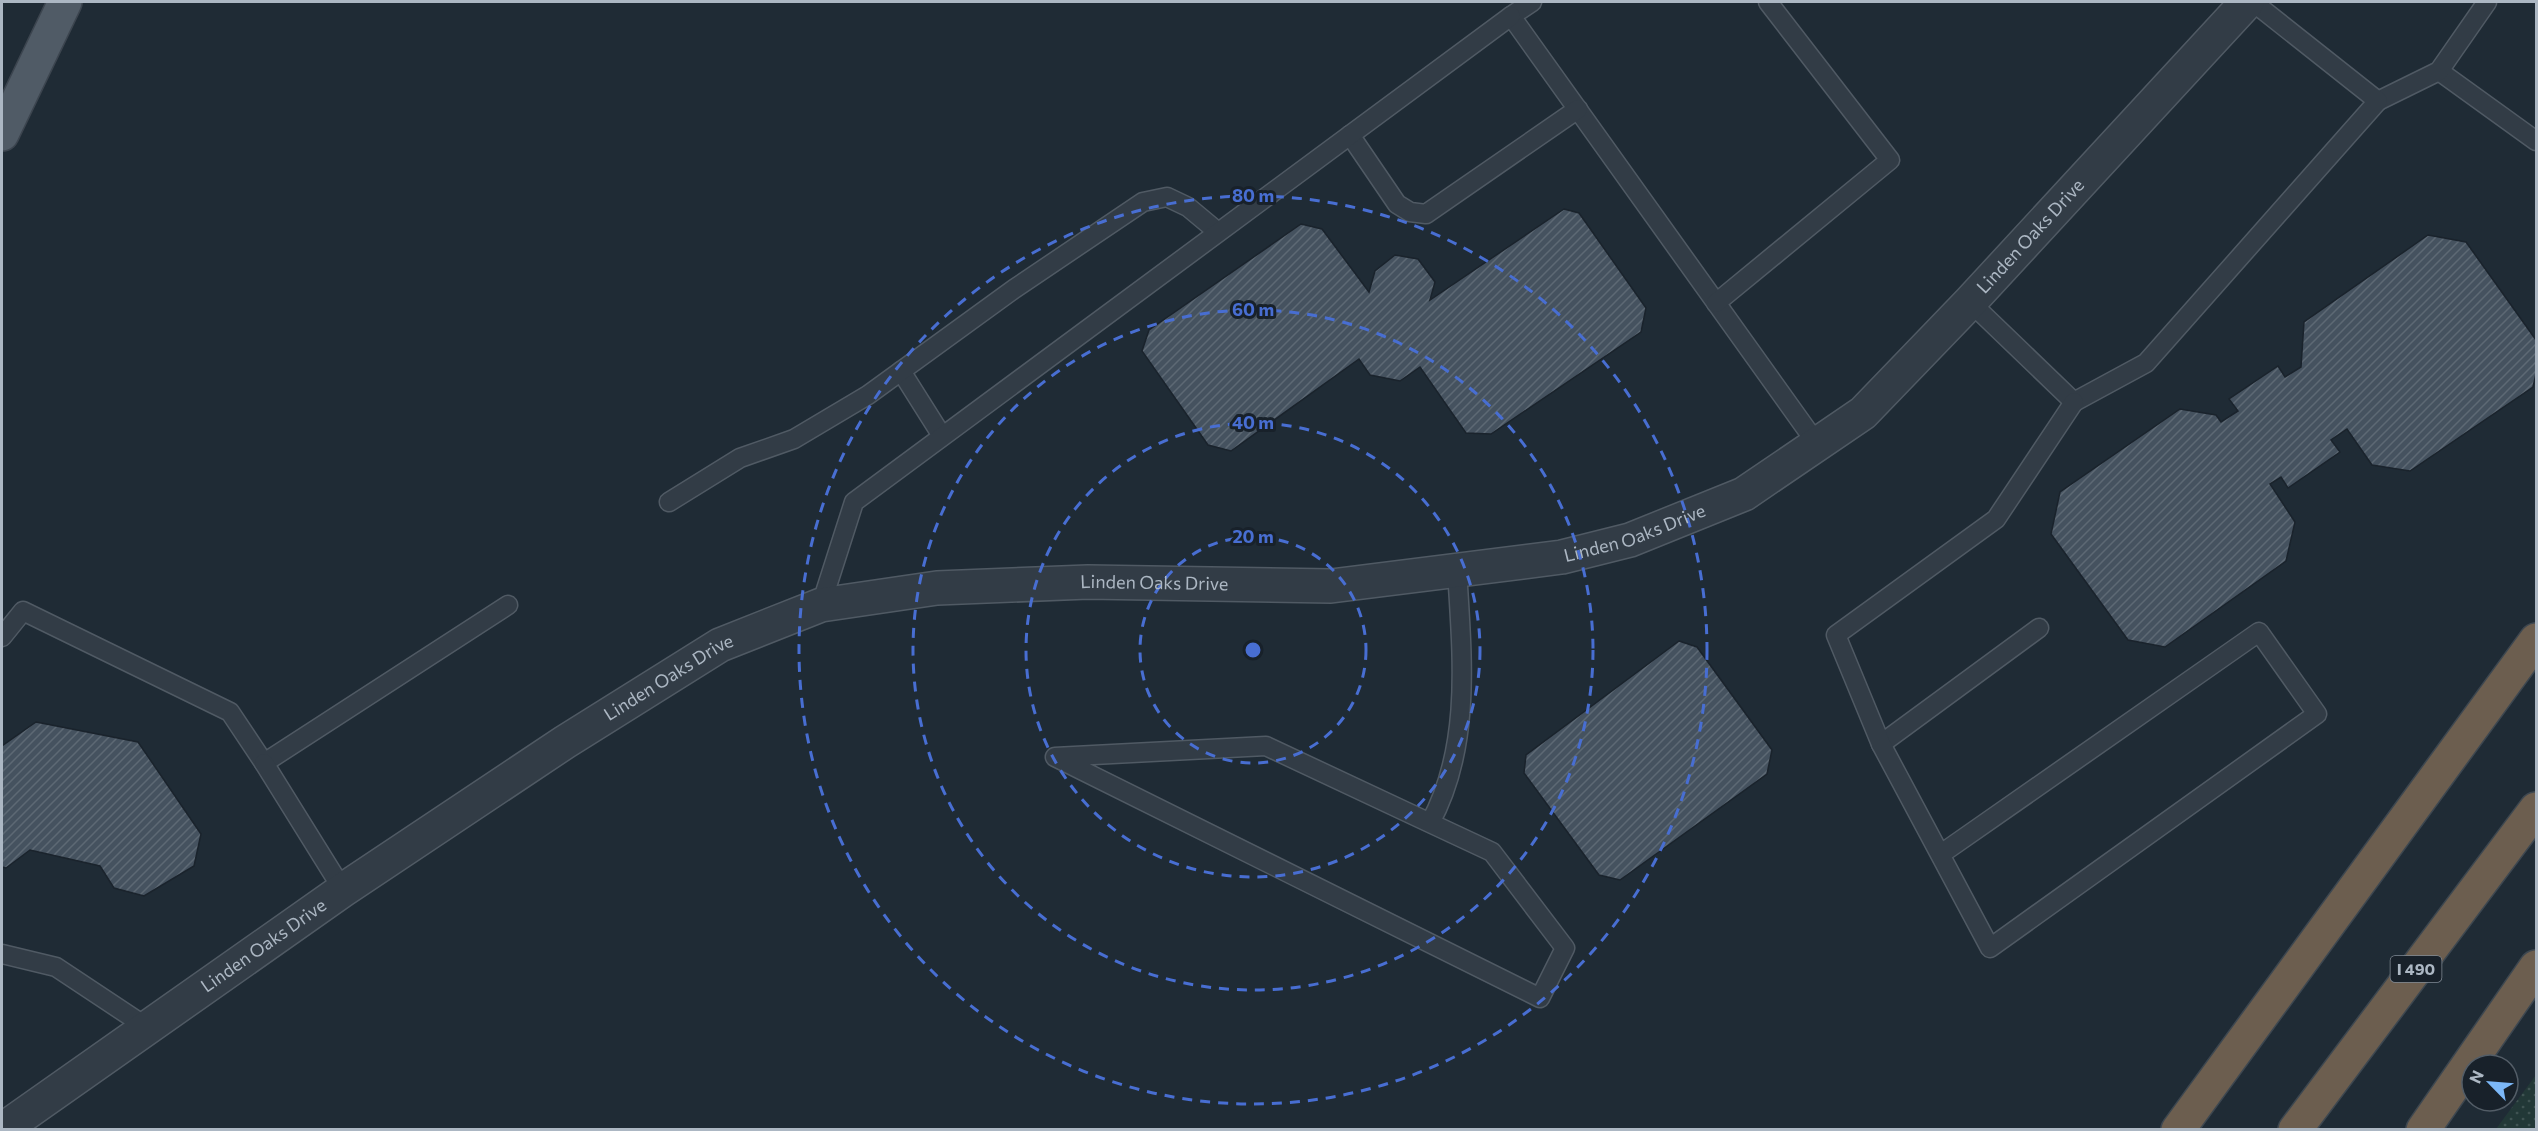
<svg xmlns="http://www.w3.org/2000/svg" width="2538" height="1131" font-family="Commissioner,sans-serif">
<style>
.grass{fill:url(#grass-dots)}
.building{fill:url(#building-hatch);stroke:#1a232c;stroke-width:1.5}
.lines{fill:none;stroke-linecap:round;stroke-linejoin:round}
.lane-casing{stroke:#505a64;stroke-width:21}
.street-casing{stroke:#505a64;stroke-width:36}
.primary-casing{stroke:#3c454f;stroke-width:36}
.highway-casing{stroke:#3d4750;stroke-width:36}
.lane{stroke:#323c46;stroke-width:18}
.street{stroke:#323c46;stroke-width:33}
.primary{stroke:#505b66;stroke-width:33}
.highway{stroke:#6c5e4f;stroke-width:33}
.ring{fill:none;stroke:#486ed2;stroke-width:3;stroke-dasharray:10 8}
.labels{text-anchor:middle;stroke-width:6;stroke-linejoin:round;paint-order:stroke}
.shield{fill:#18212a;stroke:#808a95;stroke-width:1.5}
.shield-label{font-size:16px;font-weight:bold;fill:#acb7c3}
.street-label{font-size:18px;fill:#acb7c3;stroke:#18212a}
.centre{fill:#486ed2;stroke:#18212a;stroke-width:3}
.ring-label{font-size:18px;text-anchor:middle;font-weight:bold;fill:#486ed2;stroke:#18212a;stroke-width:6;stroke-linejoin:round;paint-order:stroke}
</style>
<defs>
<pattern id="grass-dots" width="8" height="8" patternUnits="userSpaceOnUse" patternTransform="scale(1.5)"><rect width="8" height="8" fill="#223837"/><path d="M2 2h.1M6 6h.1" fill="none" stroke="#3f5352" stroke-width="1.8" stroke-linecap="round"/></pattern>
<pattern id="building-hatch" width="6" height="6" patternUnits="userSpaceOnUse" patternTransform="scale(1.5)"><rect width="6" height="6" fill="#45525f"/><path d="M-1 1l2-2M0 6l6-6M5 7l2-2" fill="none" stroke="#5d6974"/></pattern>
</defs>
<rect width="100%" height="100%" fill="#1f2b35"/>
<!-- grass -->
<path class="grass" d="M2536,1075V1129H2496Z"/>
<!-- building -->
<g class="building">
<path d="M1564,209L1579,213L1646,308L1641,332L1491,434L1466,433L1420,367L1400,381L1370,375L1359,359L1231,451L1208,445L1142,351L1149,330L1301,224L1322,229L1369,292L1375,271L1395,255L1418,259L1435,282L1430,300Z"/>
<path d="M2428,235L2466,242L2536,340V374L2533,387L2410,471L2372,465L2347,429L2331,440L2340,452L2288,488L2281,477L2270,484L2295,522L2286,561L2165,647L2128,640L2051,534L2060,492L2180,409L2216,415L2221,422L2238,411L2229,399L2278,366L2285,377L2301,367L2304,322Z"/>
<path d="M1679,641L1697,647L1772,750L1767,774L1620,880L1599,875L1524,773L1526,755Z"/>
<path d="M36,722L138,742L201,834L194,866L144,896L114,888L100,866L30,850L6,868L2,867V746Z"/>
</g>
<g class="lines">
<defs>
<g id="lane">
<path d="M1532,2L1511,16L1817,444"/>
<path d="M2439,71L2536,141"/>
<path d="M2378,101L2439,71L2487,2"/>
<path d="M1350,135L1397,204L1410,212L1426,214L1578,109"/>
<path d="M1970,302L2074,402L2146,363L2378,101L2253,2"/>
<path d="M1716,303L1890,160L1768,2"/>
<path d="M901,371L942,436"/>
<path d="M669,502L740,458L794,439L868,395L1014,289L1143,202L1167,197L1188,207L1218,232"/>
<path d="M821,605L854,502L1511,16"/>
<path d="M2,637L23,611L230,712L264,763L508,605"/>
<path d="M1881,744L2039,628"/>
<path d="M264,763L343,890"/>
<path d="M1430,823L1492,852L1565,948L1540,998L1055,757L1266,746L1430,823C1472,746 1462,655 1457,570"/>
<path d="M1941,854L2259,632L2317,714L1990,948L1881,744L1836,635L1996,519L2074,402"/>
<path d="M2,954L56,967L148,1028"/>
</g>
<g id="street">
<path id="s1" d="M2,1130L343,890L565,742L720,645L821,605L937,588L1088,582L1331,586L1562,557L1630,540L1744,494L1863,413L1970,302L2247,2"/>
</g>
<path id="primary" d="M2,134L65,2"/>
<g id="highway">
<path d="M2178,1130L2536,640"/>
<path d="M2295,1130L2536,809"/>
<path d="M2423,1130L2536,967"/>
</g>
</defs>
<!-- lane casing -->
<use href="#lane" class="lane-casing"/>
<!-- street casing -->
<use href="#street" class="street-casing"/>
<!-- primary casing -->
<use href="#primary" class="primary-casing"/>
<!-- highway casing -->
<use href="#highway" class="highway-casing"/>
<!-- lane -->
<use href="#lane" class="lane"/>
<!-- street -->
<use href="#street" class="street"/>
<!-- primary -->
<use href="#primary" class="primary"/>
<!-- highway -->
<use href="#highway" class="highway"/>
</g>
<!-- distance rings -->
<g class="ring">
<circle cx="1253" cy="650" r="113"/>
<circle cx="1253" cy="650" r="227"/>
<circle cx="1253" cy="650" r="340"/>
<circle cx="1253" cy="650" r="454"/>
</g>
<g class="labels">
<!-- shield labels -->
<rect class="shield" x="2390.5" y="956" width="51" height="26" rx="4.5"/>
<g class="shield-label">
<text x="2416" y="975">I 490</text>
</g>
<!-- street labels -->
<g class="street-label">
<text dy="6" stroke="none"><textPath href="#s1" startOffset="2300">Linden Oaks Drive</textPath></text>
<text dy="6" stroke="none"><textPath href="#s1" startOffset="1796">Linden Oaks Drive</textPath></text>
<text dy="6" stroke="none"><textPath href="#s1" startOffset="1310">Linden Oaks Drive</textPath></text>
<text dy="6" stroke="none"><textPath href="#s1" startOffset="806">Linden Oaks Drive</textPath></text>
<text dy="6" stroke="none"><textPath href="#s1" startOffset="320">Linden Oaks Drive</textPath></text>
</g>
</g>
<circle cx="1253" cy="650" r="9" class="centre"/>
<g class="ring-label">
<text x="1253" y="202">80 m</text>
<text x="1253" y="316">60 m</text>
<text x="1253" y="429">40 m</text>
<text x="1253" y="543">20 m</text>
</g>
<!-- border -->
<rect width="2538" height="1131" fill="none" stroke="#acb7c3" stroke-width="6"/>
<!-- north arrow -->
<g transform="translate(2490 1083) rotate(295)"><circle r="28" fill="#18212a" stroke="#535d67" stroke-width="1.5"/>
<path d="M0-4.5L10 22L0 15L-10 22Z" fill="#7cb8f8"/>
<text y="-9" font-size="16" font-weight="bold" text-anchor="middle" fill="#acb7c3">N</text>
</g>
</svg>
